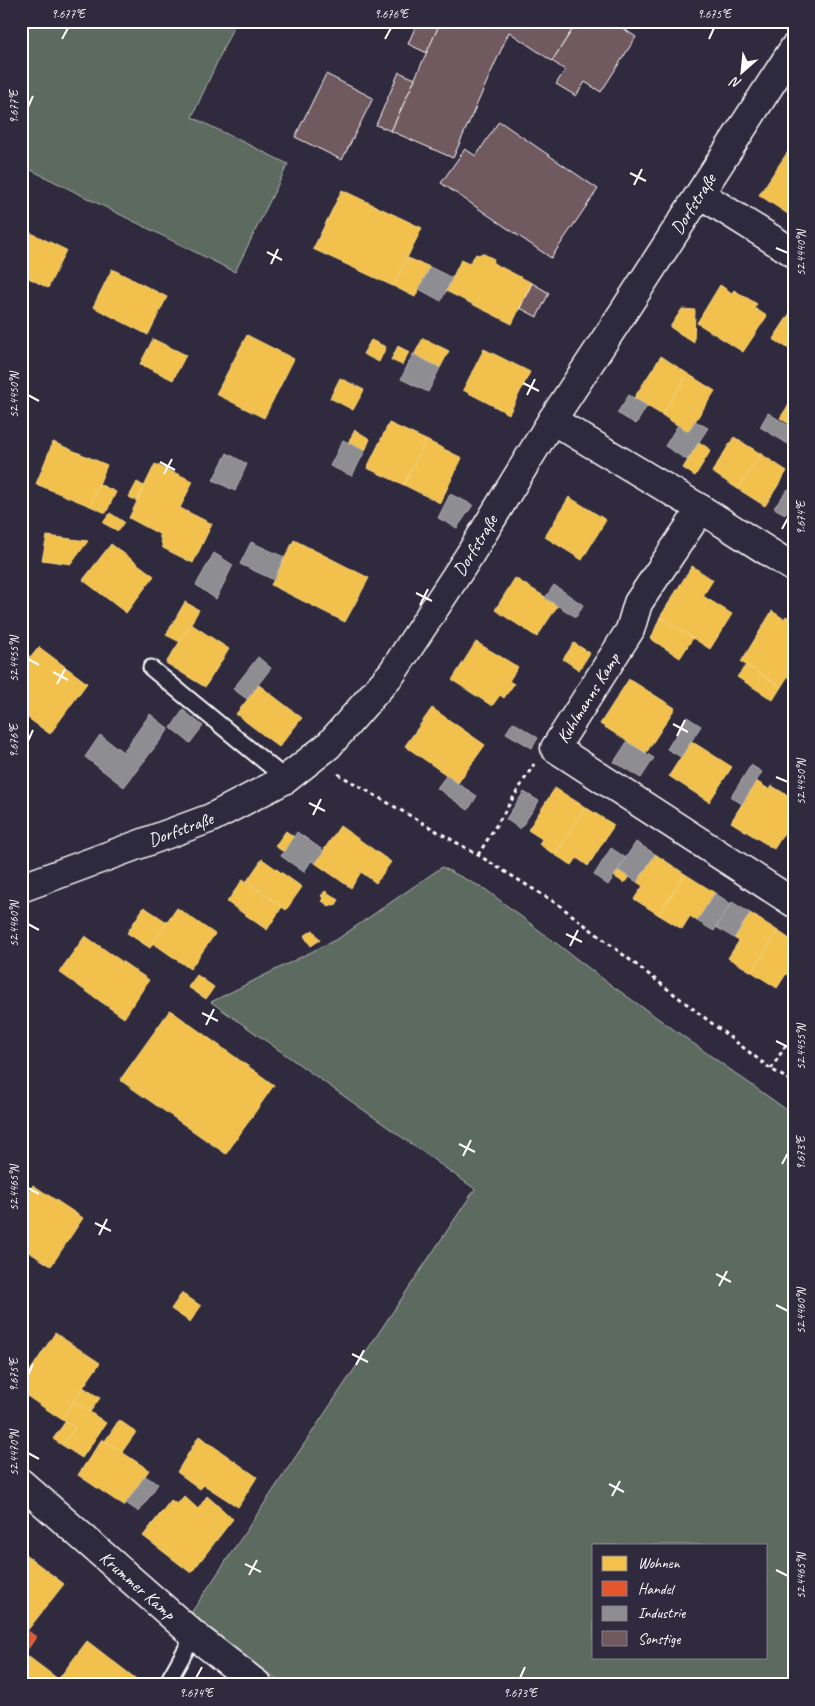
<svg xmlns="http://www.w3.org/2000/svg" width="815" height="1706" font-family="Caveat,sans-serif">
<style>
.green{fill:#5d6b61;stroke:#aeb5b0;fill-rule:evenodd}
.homes{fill:#f2c14e;stroke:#f6d483}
.shops{fill:#e4572e;stroke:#ec896d}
.industry{fill:#8d8d92;stroke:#afafb3}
.building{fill:#705a60;stroke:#fff}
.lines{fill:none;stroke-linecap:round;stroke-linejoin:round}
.service-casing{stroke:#fff;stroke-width:19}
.minor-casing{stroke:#fff;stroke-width:31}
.path{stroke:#fff;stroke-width:3;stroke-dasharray:4 4;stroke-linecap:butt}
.service{stroke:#2f2a3d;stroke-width:15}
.minor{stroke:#2f2a3d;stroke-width:28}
.ticks{fill:none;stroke:#fff;stroke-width:2}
.labels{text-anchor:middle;stroke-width:5;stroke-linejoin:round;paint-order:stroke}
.street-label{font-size:18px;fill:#fff;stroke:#2f2a3d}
.neatline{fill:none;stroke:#fff;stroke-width:2}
.ticks-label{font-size:12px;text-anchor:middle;fill:#fff}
</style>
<rect width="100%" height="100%" fill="#2f2a3d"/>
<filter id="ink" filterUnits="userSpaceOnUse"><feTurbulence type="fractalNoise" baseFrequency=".02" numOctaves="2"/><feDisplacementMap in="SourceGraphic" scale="10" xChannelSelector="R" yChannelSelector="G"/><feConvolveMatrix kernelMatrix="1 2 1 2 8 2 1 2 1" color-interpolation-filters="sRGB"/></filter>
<g filter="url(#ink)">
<!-- green -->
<g class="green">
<path d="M21,21H236L192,117L288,164L235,272L21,165Z"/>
<path d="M442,867L485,889L611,985L794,1115V1685H283L191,1613L475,1189L211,1002L339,938ZM594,1545H766V1657H594Z"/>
</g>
<!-- homes -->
<g class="homes">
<path d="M791,147L794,149V218L759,195Z"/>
<path d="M342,190L422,228L393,286L313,249Z"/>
<path d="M21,228L66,250L48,288L21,274Z"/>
<path d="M482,253L494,259L493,263L532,283L512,324L446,291L461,260L469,264L476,254L479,255Z"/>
<path d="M408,258L430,267L415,297L393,286Z"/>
<path d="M112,269L167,297L148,335L93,307Z"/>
<path d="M720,285L732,293L734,290L757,304L754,308L767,316L743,352L697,323Z"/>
<path d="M794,307V352L773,339Z"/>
<path d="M682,309L695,310L694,343L670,327Z"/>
<path d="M247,335L294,359L264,418L216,394Z"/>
<path d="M423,338L449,351L440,368L414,355Z"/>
<path d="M153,339L186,355L173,380L140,364Z"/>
<path d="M371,340L386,347L379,362L363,354Z"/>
<path d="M398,346L409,352L402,365L391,360Z"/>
<path d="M484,349L530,372L509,414L463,390Z"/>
<path d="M661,356L688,374L662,415L634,398Z"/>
<path d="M688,374L715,391L688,432L662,415Z"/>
<path d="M340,378L364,390L353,410L330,398Z"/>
<path d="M794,397V427L780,418Z"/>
<path d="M389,423L426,440L404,485L367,468Z"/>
<path d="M355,430L370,439L365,451L348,443Z"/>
<path d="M734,437L761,454L738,489L712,472Z"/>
<path d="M426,440L462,458L440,503L404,485Z"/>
<path d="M53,442L107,465L90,506L36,484Z"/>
<path d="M699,442L711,450L695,476L683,468Z"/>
<path d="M761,454L787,471L765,506L738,489Z"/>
<path d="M155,464L193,481L180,508L212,524L193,563L163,548L159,534L129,518Z"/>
<path d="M137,482L144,486L137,501L129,497Z"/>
<path d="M99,484L116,492L106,513L90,506Z"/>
<path d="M569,497L606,520L582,560L545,537Z"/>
<path d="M110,513L124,522L118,531L103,523Z"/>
<path d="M47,536L88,541L71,564L42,560Z"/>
<path d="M294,540L369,578L345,622L271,585Z"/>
<path d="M111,544L154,576L126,613L83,580Z"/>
<path d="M692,566L713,580L703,596L732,614L710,649L660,617Z"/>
<path d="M515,578L558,605L537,637L495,610Z"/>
<path d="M185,602L199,610L180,642L166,635Z"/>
<path d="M772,611L784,619L786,616L794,621V667L781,687L741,662Z"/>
<path d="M660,617L693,638L680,658L651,639Z"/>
<path d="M191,624L229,649L205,687L166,663Z"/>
<path d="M476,642L518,667L509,681L514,684L504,698L500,695L492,706L452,680Z"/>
<path d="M574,643L590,653L579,670L563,659Z"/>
<path d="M39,647L87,683L50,734L21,713V651L31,657Z"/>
<path d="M746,665L781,687L773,700L737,677Z"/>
<path d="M629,679L675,708L646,753L600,724Z"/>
<path d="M259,685L302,718L279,747L236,714Z"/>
<path d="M432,708L485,745L458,783L405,746Z"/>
<path d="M691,741L732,767L709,802L669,776Z"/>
<path d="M756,781L770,790L772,786L792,798L790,803L794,805V817L774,849L731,822Z"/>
<path d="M555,788L585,807L555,855L539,844L542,839L528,830Z"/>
<path d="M585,807L614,825L588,866L577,858L572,865L555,855Z"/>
<path d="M340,826L391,862L376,883L361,872L351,888L315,863Z"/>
<path d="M286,831L294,837L284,852L275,846Z"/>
<path d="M655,854L685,874L659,915L634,899L643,886L637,882Z"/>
<path d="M262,859L302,887L286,910L247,881Z"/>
<path d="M618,870L629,877L624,883L614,876Z"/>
<path d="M685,874L715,893L697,921L690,916L682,929L659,915Z"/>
<path d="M243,879L282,907L267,930L227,902Z"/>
<path d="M325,891L339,900L335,906L332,904L330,907L322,901L324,899L321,896Z"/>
<path d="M144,907L167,922L150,948L127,933Z"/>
<path d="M177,908L215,934L190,969L153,943Z"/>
<path d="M750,913L778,931L752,972L728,958L739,941L734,938Z"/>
<path d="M313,930L320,940L311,946L304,936Z"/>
<path d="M778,931L794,942V971L791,976L786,974L777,988L752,972Z"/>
<path d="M85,936L149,980L124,1018L59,972Z"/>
<path d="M197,975L214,987L206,999L188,987Z"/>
<path d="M170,1010L274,1085L226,1154L120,1080Z"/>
<path d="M33,1185L83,1218L51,1266L21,1247V1203Z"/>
<path d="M182,1293L201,1306L190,1322L171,1309Z"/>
<path d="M55,1333L100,1363L61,1419L21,1392V1385Z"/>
<path d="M83,1387L100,1398L90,1412L74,1401Z"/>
<path d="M74,1401L106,1423L82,1458L62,1445L75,1428L61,1419Z"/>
<path d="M119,1420L136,1432L122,1452L105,1441Z"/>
<path d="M66,1421L75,1428L62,1445L53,1439Z"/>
<path d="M199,1436L257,1477L238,1507L204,1485L200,1489L177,1472Z"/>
<path d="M102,1439L149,1470L124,1506L78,1475Z"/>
<path d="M184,1496L198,1509L207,1496L233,1519L191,1573L143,1536L171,1500L177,1504Z"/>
<path d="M21,1551L64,1584L27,1631L21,1626Z"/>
<path d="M87,1641L144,1685H54Z"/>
<path d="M25,1654L58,1679L54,1685H27L21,1681V1659Z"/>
</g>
<!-- shops -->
<path class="shops" d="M21,1626L36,1637L21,1659Z"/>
<!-- industry -->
<g class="industry">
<path d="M430,267L452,278L441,301L419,289Z"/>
<path d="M413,354L440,368L428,392L401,379Z"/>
<path d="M629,395L647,406L636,424L617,413Z"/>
<path d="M768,413L794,429L793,447L760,427Z"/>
<path d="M695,421L708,428L687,460L665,446L678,425L688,432Z"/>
<path d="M343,440L365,451L352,476L330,466Z"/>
<path d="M227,453L247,464L235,491L213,480Z"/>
<path d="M788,489L794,493V508L790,506L785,514L774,508Z"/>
<path d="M450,494L473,505L457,528L438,518Z"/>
<path d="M251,542L284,557L274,580L240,564Z"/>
<path d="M214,553L233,565L216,599L196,585Z"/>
<path d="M554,585L583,605L576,617L545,598Z"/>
<path d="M258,657L271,668L247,699L233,689Z"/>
<path d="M183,710L203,726L190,743L171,728Z"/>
<path d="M150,714L169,729L124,787L85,757L100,735L123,752Z"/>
<path d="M687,717L701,726L681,757L667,749Z"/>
<path d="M513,722L538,738L532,748L506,733Z"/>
<path d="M627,742L654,758L641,778L614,762Z"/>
<path d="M751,765L762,772L742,804L731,797Z"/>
<path d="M446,776L477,796L468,810L437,788Z"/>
<path d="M524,792L539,801L520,829L506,819Z"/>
<path d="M297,832L324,851L315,863L311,861L304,872L281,856Z"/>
<path d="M636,842L655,854L637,882L618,870Z"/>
<path d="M611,848L626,858L608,885L594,875Z"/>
<path d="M715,893L731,904L714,931L697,921Z"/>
<path d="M732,902L750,913L734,938L716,927Z"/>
<path d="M145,1476L158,1484L139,1512L126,1503Z"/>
</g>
<!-- building -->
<g class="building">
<path d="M418,21H441L427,53L408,44Z"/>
<path d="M441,21H578L552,61L509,32L453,158L391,131Z"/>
<path d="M578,21H612L636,37L601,92L585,82L576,96L556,84L565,70L552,61Z"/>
<path d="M399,72L415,79L391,131L376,125Z"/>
<path d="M326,74L373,98L342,160L295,137Z"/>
<path d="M499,121L598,189L551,258L441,183L465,149L476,156Z"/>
<path d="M532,283L549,293L537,317L520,308Z"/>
</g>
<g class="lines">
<defs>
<g id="service">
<path d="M151,668L286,779"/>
<path d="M166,1685L194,1635"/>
</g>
<g id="minor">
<path d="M700,194L794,253"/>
<path d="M552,420L701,509L794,568"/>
<path d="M701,509L638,603L630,630L555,748L794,903"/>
<path id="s1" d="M21,888L211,818L286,779L328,746L392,673L469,556L552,420L624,311L794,48"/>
<path id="s2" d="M21,1483L194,1635L258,1685"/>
</g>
</defs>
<!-- service casing -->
<use href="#service" class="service-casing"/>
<!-- minor casing -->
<use href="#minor" class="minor-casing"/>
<!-- path -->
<g class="path">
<path d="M338,774L478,855L559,905L771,1069L794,1083"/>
<path d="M478,855L534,764"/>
<path d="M771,1069L794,1032"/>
</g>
<!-- service -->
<use href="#service" class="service"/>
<!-- minor -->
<use href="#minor" class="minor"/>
</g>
</g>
<!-- ticks -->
<path class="ticks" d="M62,39L68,28M385,39L391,28M709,39L714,28M28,107L33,96M630,173L646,181M634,185L642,169M776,248L788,253M267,252L282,260M271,264L278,249M523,383L539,391M28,395L39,401M527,395L535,379M160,462L175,470M164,474L172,459M782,529L788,518M416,593L432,601M420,605L428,589M28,659L39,665M53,672L68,680M57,684L65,669M673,724L688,732M677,736L685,720M28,741L33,730M776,777L788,782M309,803L325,811M313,815L321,799M28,924L39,930M566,934L582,942M570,946L578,930M202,1013L218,1021M206,1025L214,1009M776,1041L788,1047M459,1144L475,1152M463,1156L471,1140M782,1164L788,1153M28,1188L39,1194M95,1223L111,1231M99,1235L107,1219M716,1274L731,1282M719,1286L727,1271M776,1305L788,1311M352,1354L368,1362M356,1365L364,1350M28,1375L33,1364M28,1453L39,1459M609,1484L624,1492M612,1496L620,1481M245,1564L261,1572M776,1570L788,1576M249,1575L257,1560M196,1678L202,1667M520,1678L525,1667"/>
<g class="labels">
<!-- street labels -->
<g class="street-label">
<text dy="6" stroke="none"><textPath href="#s1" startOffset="995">Dorfstraße</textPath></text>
<text dy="6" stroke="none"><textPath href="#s1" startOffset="590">Dorfstraße</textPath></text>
<text transform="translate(588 698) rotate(-58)" y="6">Kuhlmanns Kamp</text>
<text dy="6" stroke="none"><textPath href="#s1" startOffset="170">Dorfstraße</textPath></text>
<text dy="6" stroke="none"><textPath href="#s2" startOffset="155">Krummer Kamp</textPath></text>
</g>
</g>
<!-- margin -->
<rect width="815" height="1706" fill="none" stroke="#2f2a3d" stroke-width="55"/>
<!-- legend -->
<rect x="592" y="1544" width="175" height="115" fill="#2f2a3d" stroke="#827f8b"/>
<rect x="602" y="1556" width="25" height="15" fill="#f2c14e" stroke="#827f8b"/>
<text x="638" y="1568" font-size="15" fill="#ffffff">Wohnen</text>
<rect x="602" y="1581" width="25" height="15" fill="#e4572e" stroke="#827f8b"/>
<text x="638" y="1594" font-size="15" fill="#ffffff">Handel</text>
<rect x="602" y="1606" width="25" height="15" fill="#8d8d92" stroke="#827f8b"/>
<text x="638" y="1618" font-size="15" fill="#ffffff">Industrie</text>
<rect x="602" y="1631" width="25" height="15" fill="#705a60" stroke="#827f8b"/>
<text x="638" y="1644" font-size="15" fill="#ffffff">Sonstige</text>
<!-- north arrow -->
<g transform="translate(742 72) rotate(207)" stroke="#2f2a3d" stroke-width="4" paint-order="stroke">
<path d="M0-4L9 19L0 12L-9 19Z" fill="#ffffff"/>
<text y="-8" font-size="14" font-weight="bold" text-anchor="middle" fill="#ffffff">N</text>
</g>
<rect x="28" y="28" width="760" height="1650" class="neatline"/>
<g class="ticks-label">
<text x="68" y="18">9.677°E</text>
<text x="391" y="18">9.676°E</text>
<text x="714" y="18">9.675°E</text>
<text transform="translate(14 107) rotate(-90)" y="4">9.677°E</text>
<text transform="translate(801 253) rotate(-90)" y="4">52.4440°N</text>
<text transform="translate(14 395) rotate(-90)" y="4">52.4450°N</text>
<text transform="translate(801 518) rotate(-90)" y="4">9.674°E</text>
<text transform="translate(14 659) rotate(-90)" y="4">52.4455°N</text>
<text transform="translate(14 741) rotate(-90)" y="4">9.676°E</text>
<text transform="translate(801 782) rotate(-90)" y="4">52.4450°N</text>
<text transform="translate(14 924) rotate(-90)" y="4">52.4460°N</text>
<text transform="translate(801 1047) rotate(-90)" y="4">52.4455°N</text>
<text transform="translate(801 1153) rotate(-90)" y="4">9.673°E</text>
<text transform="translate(14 1188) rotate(-90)" y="4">52.4465°N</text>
<text transform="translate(801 1311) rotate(-90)" y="4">52.4460°N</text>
<text transform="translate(14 1375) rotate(-90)" y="4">9.675°E</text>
<text transform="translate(14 1453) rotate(-90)" y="4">52.4470°N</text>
<text transform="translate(801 1576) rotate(-90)" y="4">52.4465°N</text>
<text x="196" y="1697">9.674°E</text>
<text x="520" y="1697">9.673°E</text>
</g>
</svg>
